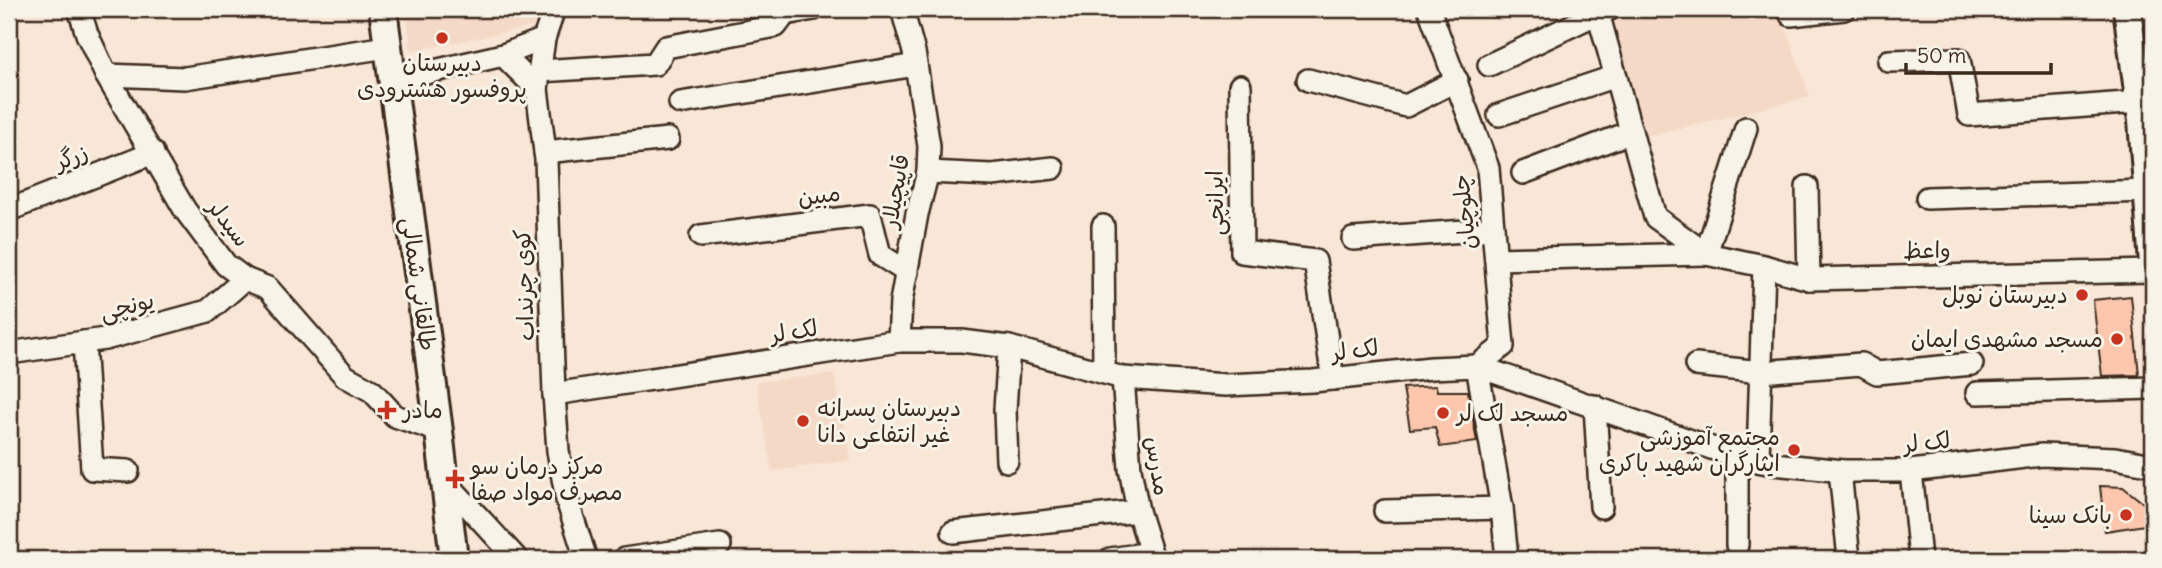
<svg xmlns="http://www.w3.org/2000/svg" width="2162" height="568" font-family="Delius,'Playpen Sans Arabic',sans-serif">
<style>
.built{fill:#f5d9c7}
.building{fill:#fcc7ad;stroke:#3b2a1e;stroke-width:2}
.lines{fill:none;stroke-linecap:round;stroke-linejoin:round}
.minor-casing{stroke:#3b2a1e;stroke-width:26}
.major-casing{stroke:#3b2a1e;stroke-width:32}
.minor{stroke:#f7f3e8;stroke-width:21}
.major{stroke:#f7f3e8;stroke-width:26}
.poi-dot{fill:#c8321e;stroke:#f7f3e8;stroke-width:2.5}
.labels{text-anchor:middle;stroke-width:6;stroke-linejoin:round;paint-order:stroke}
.poi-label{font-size:23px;fill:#3b2a1e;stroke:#f7f3e8;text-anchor:end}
.street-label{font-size:23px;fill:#3b2a1e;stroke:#f7f3e8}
</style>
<rect width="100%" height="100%" fill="#f8e6d6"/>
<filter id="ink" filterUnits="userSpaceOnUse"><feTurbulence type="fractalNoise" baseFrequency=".0143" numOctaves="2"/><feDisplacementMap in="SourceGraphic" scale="14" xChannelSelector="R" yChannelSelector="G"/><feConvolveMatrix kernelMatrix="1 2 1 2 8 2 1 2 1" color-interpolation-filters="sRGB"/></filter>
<g filter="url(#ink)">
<!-- built -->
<g class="built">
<path d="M406,9H543L537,26L411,51Z"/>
<path d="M1639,9H1779L1810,97L1643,137L1609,19Z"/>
<path d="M834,374L851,460L772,471L756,382Z"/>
</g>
<!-- building -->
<g class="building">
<path d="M2131,296L2139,375L2102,376L2093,300Z"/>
<path d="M1436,386L1437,391H1468L1477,442L1440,447L1435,427L1410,429L1403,388Z"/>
<path d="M2100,486L2123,487L2147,506L2152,524L2105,531Z"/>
</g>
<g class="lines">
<defs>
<g id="minor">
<path d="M79,9L87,34L106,75L127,111L185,210L226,265L245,279L268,288L345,376L372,391L395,416L439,431"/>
<path d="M554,9L544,39L537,89L546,160L554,394L558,451L567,500L586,559"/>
<path d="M1429,9L1488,168L1503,346L1477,366L1502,508L1507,559"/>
<path d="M1610,9L1598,13L1655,217L1706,254"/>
<path d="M1791,15L1844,9"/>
<path d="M503,55L537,89"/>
<path d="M1889,61L1959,59L1969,115L2139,102"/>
<path d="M1489,65L1598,13"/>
<path d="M539,71L655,64L666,47L776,26L785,14L814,9"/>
<path d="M106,75L185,78L387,47"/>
<path d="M1308,80L1406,106L1457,80"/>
<path d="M391,81L503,55L544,39"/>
<path d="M1240,86L1242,252L1315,261L1333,379"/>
<path d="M680,103L916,65"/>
<path d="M1499,115L1616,76"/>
<path d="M1746,128L1706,254L1764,266L1809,279L2153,271"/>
<path d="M545,152L668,139"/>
<path d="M928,172L992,175L1053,168"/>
<path d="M1523,173L1631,132"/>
<path d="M1807,187L1809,279"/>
<path d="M1927,198L2147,191"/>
<path d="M9,210L153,153"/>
<path d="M1103,226L1104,372"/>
<path d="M701,236L870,215L880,255L907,272"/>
<path d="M1353,239L1493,229"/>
<path d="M1496,259L1706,254"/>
<path d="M899,341L901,302L917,214L928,172L929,146L914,52L902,9"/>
<path d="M84,342L92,469L128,471"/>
<path d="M9,353L105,339L208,311L245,279"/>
<path d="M1696,365L1761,372L1861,364L1877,373L1972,364"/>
<path d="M1123,378L1130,469L1138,511L1153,559"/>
<path d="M1977,393L2153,388"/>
<path d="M554,394L899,341H962L1009,347L1123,378L1226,385L1313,381L1431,368L1477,366L1737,457L1773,464L1844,471H1911L2042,455L2115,458L2153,465"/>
<path d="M1595,406L1601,507"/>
<path d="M1758,459L1764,266"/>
<path d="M1007,461L1005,410L1009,347"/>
<path d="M1840,471L1849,559"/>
<path d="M1911,471L1920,558"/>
<path d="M445,481L517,559"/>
<path d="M1385,511L1502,508"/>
<path d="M953,532L1138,511"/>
<path d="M1737,545V457"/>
<path d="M624,559L720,545"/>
<path d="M1110,559L1151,553"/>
</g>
<g id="major">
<path d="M383,9L439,431L454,559"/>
<path d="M2127,9L2142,121L2153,264"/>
</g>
</defs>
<!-- minor casing -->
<use href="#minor" class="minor-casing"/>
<!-- major casing -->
<use href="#major" class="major-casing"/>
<!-- minor -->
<use href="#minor" class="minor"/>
<!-- major -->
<use href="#major" class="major"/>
</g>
</g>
<!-- markers -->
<g class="poi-dot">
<circle cx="442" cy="38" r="7"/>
<circle cx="2082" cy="295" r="7"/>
<circle cx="2117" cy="339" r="7"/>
<path d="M383.5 399.5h7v7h7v7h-7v7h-7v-7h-7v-7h7z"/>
<circle cx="1443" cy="413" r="7"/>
<circle cx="803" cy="421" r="7"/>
<circle cx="1794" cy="450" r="7"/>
<path d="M451.5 468.5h7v7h7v7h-7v7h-7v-7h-7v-7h7z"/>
<circle cx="2126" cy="515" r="7"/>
</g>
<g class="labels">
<!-- poi labels -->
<g class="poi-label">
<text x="442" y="71" text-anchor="middle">دبیرستان<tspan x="442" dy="26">پروفسور هشترودی</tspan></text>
<text x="2068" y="303">دبیرستان نوبل</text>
<text x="2103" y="347">مسجد مشهدی ایمان</text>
<text x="817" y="416" text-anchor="start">دبیرستان پسرانه<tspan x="817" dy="26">غیر انتفاعی دانا</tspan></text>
<text x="403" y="418" text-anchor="start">مادر</text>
<text x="1457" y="421" text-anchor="start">مسجد لک لر</text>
<text x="1780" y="445">مجتمع آموزشی<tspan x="1780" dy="26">ایثارگران شهید باکری</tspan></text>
<text x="471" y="474" text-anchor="start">مرکز درمان سو<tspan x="471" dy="26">مصرف مواد صفا</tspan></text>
<text x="2112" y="523">بانک سینا</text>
</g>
<!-- street labels -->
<g class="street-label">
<text transform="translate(71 157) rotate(-22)" y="8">زرگر</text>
<text transform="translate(895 191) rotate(-80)" y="8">قاپیچیلار</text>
<text transform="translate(819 195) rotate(-7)" y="8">مبین</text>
<text transform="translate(1215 203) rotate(-91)" y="8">ایرانچی</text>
<text transform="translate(1464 212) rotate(-96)" y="8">چلوچیان</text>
<text transform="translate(229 223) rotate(52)" y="8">سیدلر</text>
<text transform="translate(1927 250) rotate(-1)" y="8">واعظ</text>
<text transform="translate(419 284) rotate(82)" y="8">طالقانی شمالی</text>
<text transform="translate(524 285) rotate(-92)" y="8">کوی چرنداب</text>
<text transform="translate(127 306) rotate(-14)" y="8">یونچی</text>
<text transform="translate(794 331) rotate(-9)" y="8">لک لر</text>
<text transform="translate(1355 350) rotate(-7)" y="8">لک لر</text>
<text transform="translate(1927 442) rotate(-6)" y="8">لک لر</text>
<text transform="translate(1158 466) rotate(81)" y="8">مدرس</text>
</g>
</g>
<!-- margin -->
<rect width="2162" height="568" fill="none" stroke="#f7f3e8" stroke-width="35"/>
<rect x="18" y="18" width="2127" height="533" fill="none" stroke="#3b2a1e" stroke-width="2.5" filter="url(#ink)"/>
<!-- scale -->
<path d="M1906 63v10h145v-10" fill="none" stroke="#3b2a1e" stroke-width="3.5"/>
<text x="1917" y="63" font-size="21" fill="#3b2a1e" stroke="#f7f3e8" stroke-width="5" paint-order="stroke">50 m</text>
</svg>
